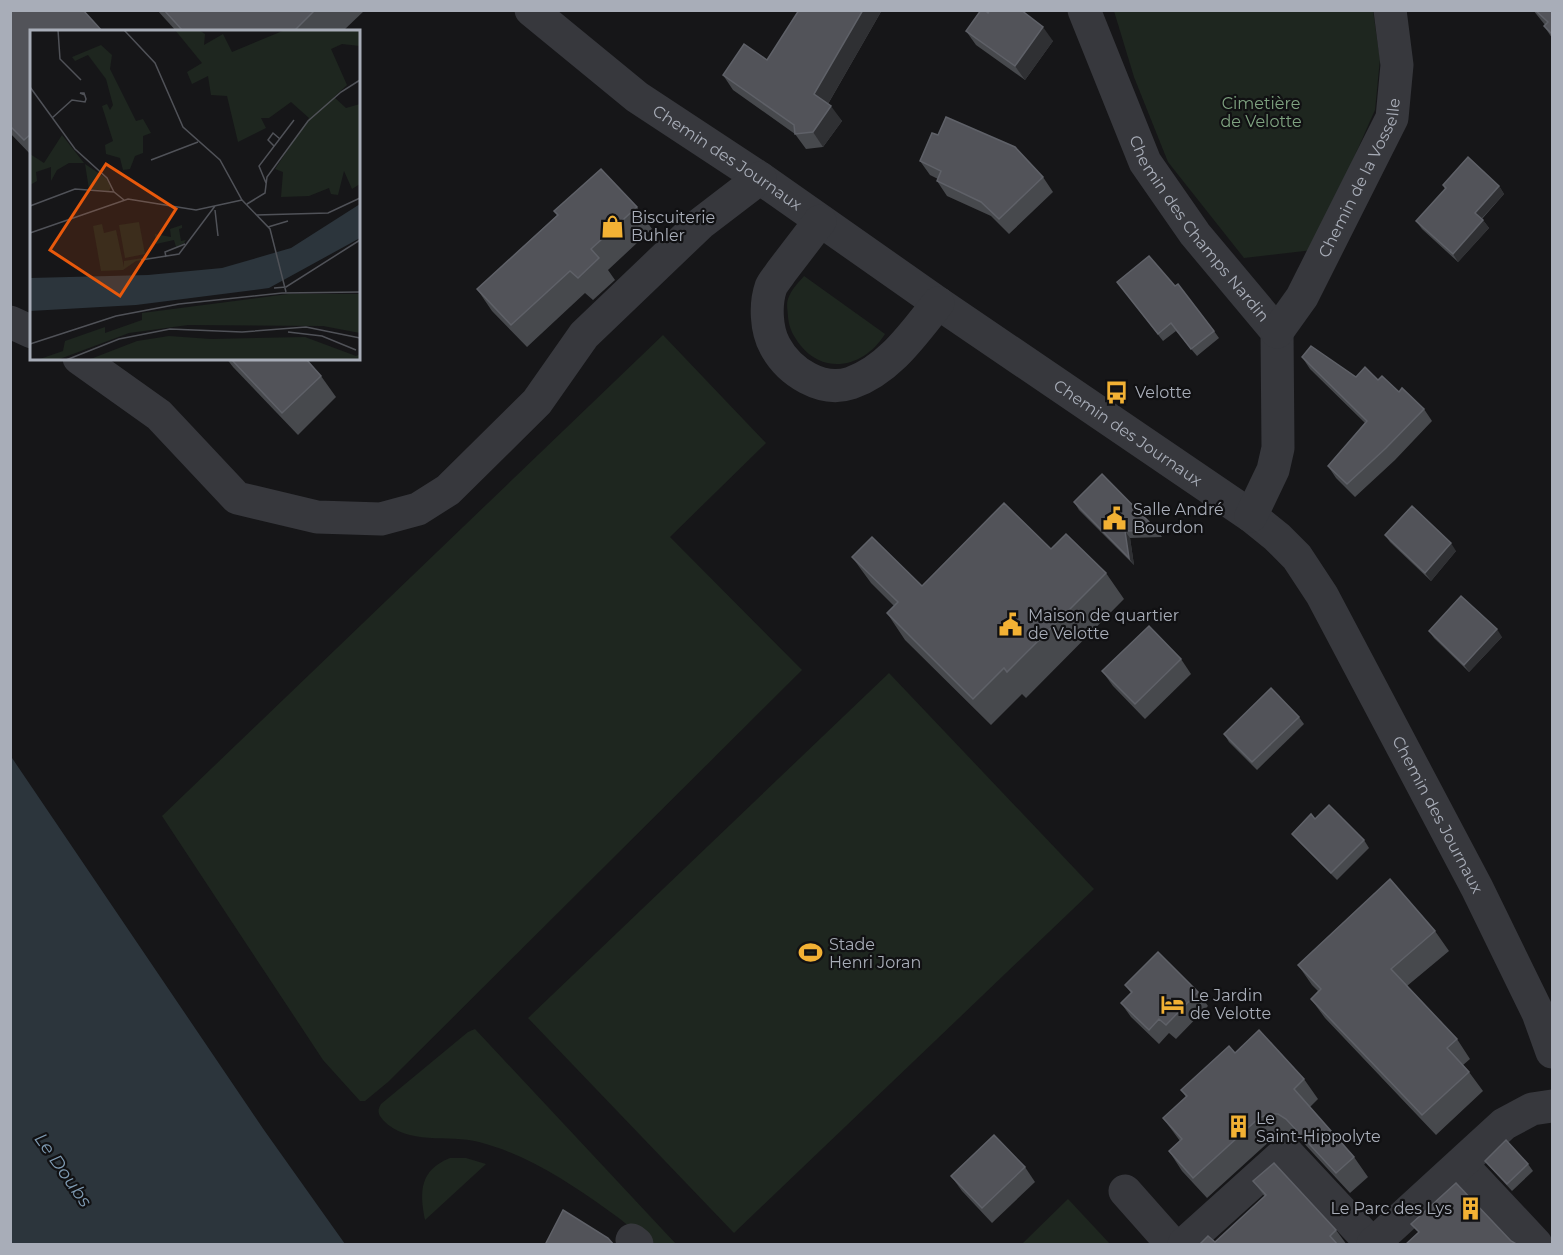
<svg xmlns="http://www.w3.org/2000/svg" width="1563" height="1255" font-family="Montserrat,sans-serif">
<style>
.green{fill:#1e261f}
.water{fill:#2c353c}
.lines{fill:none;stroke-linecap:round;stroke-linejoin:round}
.minor{stroke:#37383d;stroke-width:33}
.wall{fill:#47494d}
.shaded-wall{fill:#2f3033}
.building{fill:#525359;stroke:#5f6168;stroke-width:1.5}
.labels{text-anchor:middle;stroke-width:4.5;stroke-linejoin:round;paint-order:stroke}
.park-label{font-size:16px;fill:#7fa381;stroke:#111113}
.street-label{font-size:16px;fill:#a8adb8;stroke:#111113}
.poi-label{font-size:16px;fill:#a8adb8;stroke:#111113;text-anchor:start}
.water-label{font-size:18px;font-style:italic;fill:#7f9bb3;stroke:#111113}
.inset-road{fill:none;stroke:#505258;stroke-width:1.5}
.view{fill:#e8590c;fill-opacity:0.15;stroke:#e8590c;stroke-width:3}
.inset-edge{fill:none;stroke:#a8adb8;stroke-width:3}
</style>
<rect width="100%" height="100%" fill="#161618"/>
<!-- green -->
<g class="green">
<path d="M1114,11H1373L1380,59L1375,110L1313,250L1244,258L1168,162L1134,77Z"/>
<path d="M804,276L885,334C866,365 827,377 801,346C794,337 789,329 788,317C788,312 786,304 788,299C791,290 798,283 804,276Z"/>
<path d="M663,335L766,443L670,537L802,670L388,1082L365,1101H360L323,1060L162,816Z"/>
<path d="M889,673L1094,889L734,1233L528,1018Z"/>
<path d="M475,1029L676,1244C669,1244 659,1246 654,1243C638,1235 624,1221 609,1211C570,1183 526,1154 479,1142C449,1134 407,1146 383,1120C378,1114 377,1111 381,1104L468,1032Z"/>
<path d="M450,1158H466L486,1164L425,1220C419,1191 420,1170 450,1158Z"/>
<path d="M1068,1199L1110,1244H1022Z"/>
</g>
<!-- water -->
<path class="water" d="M10,755L264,1130L345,1244H11Z"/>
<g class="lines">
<!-- minor -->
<g class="minor">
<path id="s1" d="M531,10L637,97L760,178L938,303L1251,516L1277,537L1297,557L1322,595L1477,888L1538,1013L1552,1052"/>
<path id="s2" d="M1084,10L1145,162L1195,234L1277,332L1278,448L1273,470L1251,516"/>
<path d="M820,221C807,238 794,255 781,272C778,277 773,282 771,287C765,304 766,330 775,346C789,372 822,393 851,383C889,370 914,333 938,303"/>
<path d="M10,322L32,332"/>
<path id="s3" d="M1277,332L1302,297L1392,118L1397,65L1390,10"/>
<path d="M79,358L159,415L237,498L317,517L381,519L418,509L448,490L537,402L584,335L700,224L760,178"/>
<path d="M1461,1164L1536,1244"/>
<path d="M1125,1191L1172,1244"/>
<path d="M632,1240L637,1244"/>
<path d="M1184,1244L1286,1152L1372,1244"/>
<path d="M1373,1244L1504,1124L1532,1109L1552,1106"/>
</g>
</g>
<!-- wall -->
<g class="wall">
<path d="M10,10H87L85,13L32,32V156L10,133Z"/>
<path d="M157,10H365L342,32H177Z"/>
<path d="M799,10H882L828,104L842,121L823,147L806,149L795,134L733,90L723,75L767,60Z"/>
<path d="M1533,10H1552V38L1544,26L1545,25Z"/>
<path d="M988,13L1053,41L1025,80L976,45L966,31Z"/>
<path d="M920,161L1043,177L1053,192L1009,234L991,216L947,196L937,181L938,179L930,175Z"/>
<path d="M1443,185L1499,186L1504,194L1482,219L1489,228L1458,262L1422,229L1416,221L1445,189Z"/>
<path d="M637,207L652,229L608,270L615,280L593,300L585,293L527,347L492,311L477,289L557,215L554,211Z"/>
<path d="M1117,282L1214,331L1219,338L1197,356L1176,331L1163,341Z"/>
<path d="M1302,357L1356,377L1378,380L1399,392L1424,409L1432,421L1395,460L1355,497L1336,478L1328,466L1365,423L1310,369Z"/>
<path d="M226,358H305L321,376L336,397L298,435L233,367Z"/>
<path d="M1074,502L1157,530L1162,537L1130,538L1134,565L1079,510Z"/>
<path d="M1385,535L1456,551L1431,581L1390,542Z"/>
<path d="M1051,549L1106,573L1124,599L1026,698L1022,694L991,725L905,640L887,613L894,606L871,583L852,557L922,586Z"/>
<path d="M1429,631L1502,637L1469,672L1434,638Z"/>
<path d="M1181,659L1191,674L1145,719L1113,686L1102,671Z"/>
<path d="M1299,717L1304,724L1257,770L1229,742L1224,734Z"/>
<path d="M1292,834L1364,840L1369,848L1337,880L1298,841Z"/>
<path d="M1435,931L1449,951L1407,986L1457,1039L1470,1059L1463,1065L1469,1072L1483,1091L1436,1135L1325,1018L1311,999L1318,991L1312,985L1298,965Z"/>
<path d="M1125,985L1198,992L1208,1006L1176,1039L1169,1033L1159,1044L1131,1017L1121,1003L1131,993Z"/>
<path d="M1235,1053L1304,1079L1318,1099L1310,1107L1354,1157L1368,1177L1350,1193L1300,1139L1292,1134H1283L1273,1138L1207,1198L1182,1171L1169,1151L1180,1141L1163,1118L1186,1097L1181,1090Z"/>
<path d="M1485,1161L1528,1164L1533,1171L1512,1191L1491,1168Z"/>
<path d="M1025,1167L1035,1182L992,1223L962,1191L951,1176Z"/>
<path d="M1253,1181L1336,1230L1347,1245H1199L1215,1242L1265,1197Z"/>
</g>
<!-- shaded-wall -->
<g class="shaded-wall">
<path d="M863,10H882L825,109L814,94Z"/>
<path d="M1043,27L1053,41L1025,80L1015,66Z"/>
<path d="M831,106L842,121L823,147L813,132Z"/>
<path d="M1499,186L1504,194L1480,220L1475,213Z"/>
<path d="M1483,220L1489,228L1458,262L1453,254Z"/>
<path d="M1125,531L1130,538L1134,565L1129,558Z"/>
<path d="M1451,543L1456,551L1431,581L1425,573Z"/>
<path d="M1497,629L1502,637L1469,672L1464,665Z"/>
</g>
<!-- building -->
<g class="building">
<path d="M10,10H83L103,32H32V133L24,140L10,126Z"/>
<path d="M164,10H315L293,32H184Z"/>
<path d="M799,10H863L814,94L831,106L813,132L795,134L794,125L723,75L744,44L767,60Z"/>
<path d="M981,10H984L988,13L990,10H1021L1043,27L1015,66L966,31Z"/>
<path d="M1535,10H1552V34L1544,26L1548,22Z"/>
<path d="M946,117L1015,147L1043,177L999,219L981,202L937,181L941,171L920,161L932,133L938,135Z"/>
<path d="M1468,157L1499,186L1475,213L1483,220L1453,254L1416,221L1446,188L1443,185Z"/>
<path d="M601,169L637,207L591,249L599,258L578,278L570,271L511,325L477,289L558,215L554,211Z"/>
<path d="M1149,256L1175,286L1178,284L1214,331L1191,349L1171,323L1158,334L1117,282Z"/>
<path d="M1311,346L1356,377L1365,367L1378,380L1382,376L1399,392L1402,388L1424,409L1386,448L1347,484L1328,466L1367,421L1302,357Z"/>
<path d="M230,358H305L321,376L282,413Z"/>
<path d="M1102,474L1157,530L1125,531L1129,558L1074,502Z"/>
<path d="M1004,503L1051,549L1066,534L1106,573L1007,672L1004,668L973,699L887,613L898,602L852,557L872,537L922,586Z"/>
<path d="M1412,506L1451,543L1425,573L1385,535Z"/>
<path d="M1461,596L1497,629L1464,665L1429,631Z"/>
<path d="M1149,626L1181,659L1135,704L1102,671Z"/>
<path d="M1271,688L1299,717L1252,762L1224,734Z"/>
<path d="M1329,805L1364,840L1331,873L1292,834L1311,814L1315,819Z"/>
<path d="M1390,879L1435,931L1391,969L1457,1039L1447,1048L1469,1072L1422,1115L1311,999L1321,989L1298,965Z"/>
<path d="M1158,952L1198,992L1166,1025L1159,1019L1149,1030L1121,1003L1132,992L1125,985Z"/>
<path d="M1259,1030L1304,1079L1294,1089L1354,1157L1336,1173L1286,1119L1278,1114H1269L1259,1118L1193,1178L1169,1151L1182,1139L1163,1118L1187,1096L1181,1090L1229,1046L1235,1053Z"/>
<path d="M994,1135L1025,1167L982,1208L951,1176Z"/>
<path d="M1506,1140L1528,1164L1507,1184L1485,1161Z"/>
<path d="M1274,1163L1336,1230L1330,1236L1338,1245H1199L1208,1236L1215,1242L1266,1195L1253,1181Z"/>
<path d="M1456,1183L1511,1241L1518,1245H1405L1419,1232L1411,1224Z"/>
<path d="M563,1210L608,1238L614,1245H545Z"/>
</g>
<!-- icons -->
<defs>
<symbol id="shop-bare" viewBox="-9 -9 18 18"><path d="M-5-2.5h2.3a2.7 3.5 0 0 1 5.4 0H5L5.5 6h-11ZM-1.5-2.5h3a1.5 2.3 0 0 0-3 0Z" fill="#f2b134" stroke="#111113" stroke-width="2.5" paint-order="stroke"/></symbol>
<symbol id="bus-bare" viewBox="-9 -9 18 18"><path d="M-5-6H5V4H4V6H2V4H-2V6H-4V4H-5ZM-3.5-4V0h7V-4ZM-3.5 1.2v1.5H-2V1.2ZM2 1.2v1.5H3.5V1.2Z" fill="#f2b134" stroke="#111113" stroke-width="2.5" paint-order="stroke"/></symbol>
<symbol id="civic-bare" viewBox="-9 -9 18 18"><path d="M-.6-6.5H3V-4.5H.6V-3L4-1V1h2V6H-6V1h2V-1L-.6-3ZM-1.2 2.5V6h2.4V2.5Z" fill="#f2b134" stroke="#111113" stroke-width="2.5" paint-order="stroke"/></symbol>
<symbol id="stadium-bare" viewBox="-9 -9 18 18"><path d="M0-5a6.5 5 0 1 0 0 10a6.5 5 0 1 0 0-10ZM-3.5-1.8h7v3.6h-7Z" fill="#f2b134" stroke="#111113" stroke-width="2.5" paint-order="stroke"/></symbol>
<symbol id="hotel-bare" viewBox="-9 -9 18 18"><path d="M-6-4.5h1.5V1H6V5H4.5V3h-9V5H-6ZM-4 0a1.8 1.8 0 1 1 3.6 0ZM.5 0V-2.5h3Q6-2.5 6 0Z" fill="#f2b134" stroke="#111113" stroke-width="2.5" paint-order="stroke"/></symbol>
<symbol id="building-bare" viewBox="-9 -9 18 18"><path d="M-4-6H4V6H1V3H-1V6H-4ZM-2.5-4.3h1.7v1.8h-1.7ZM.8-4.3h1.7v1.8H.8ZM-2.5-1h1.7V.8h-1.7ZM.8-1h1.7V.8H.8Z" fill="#f2b134" stroke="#111113" stroke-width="2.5" paint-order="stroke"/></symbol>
</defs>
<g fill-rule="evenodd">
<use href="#shop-bare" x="596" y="210" width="33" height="33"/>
<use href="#bus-bare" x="1100" y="376" width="33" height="33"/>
<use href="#civic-bare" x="1098" y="502" width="33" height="33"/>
<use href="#civic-bare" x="994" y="608" width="33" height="33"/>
<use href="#stadium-bare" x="794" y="936" width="33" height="33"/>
<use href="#hotel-bare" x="1156" y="988" width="33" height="33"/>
<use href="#building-bare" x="1222" y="1110" width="33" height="33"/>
<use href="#building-bare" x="1454" y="1192" width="33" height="33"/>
</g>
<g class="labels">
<!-- park labels -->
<g class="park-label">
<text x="1261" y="109">Cimetière<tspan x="1261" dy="18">de Velotte</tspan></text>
</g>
<!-- street labels -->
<g class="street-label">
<text dy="6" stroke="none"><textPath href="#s1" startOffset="246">Chemin des Journaux</textPath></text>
<text dy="6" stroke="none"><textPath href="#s3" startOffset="176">Chemin de la Vosselle</textPath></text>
<text dy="6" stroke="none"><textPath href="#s2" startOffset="249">Chemin des Champs Nardin</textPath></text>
<text dy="6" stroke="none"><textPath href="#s1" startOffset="732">Chemin des Journaux</textPath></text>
<text dy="6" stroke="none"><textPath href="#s1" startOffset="1236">Chemin des Journaux</textPath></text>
</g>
<!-- poi labels -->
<g class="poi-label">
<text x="631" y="223">Biscuiterie<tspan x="631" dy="18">Buhler</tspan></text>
<text x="1135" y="398">Velotte</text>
<text x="1133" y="515">Salle André<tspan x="1133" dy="18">Bourdon</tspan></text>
<text x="1028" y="621">Maison de quartier<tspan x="1028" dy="18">de Velotte</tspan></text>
<text x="829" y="950">Stade<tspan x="829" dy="18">Henri Joran</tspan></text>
<text x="1190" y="1001">Le Jardin<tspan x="1190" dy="18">de Velotte</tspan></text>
<text x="1256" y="1124">Le<tspan x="1256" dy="18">Saint-Hippolyte</tspan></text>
<text x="1452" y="1214" text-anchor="end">Le Parc des Lys</text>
</g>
<!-- water labels -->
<g class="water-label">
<text transform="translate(63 1170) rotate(55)" y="6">Le Doubs</text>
</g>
</g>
<!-- overview -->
<g transform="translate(30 30)">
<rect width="330" height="330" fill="#161618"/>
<path d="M145,0H169L175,4L174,15L193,4L202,22L255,0H330V16L312,14L301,19L317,55L304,67L316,78L330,74V154L322,159L314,141L308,165L301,164L299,158L279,166L251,167L253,142L245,139L279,88L261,72L239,88H231L236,98L208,112L197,66L181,65L178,46L162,54L157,42L172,33ZM71,15L82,25L80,39L106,91L113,89L121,103L113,106V123L105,126L100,139L93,140L90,128L76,124L75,115L83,111L72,76L77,74L80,80L83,75L76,49L58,25L45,31L42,27ZM32,105L54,133H39L27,140L21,151V137L6,142L7,151L0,155V124L14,133ZM55,134L76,148L81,157L79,161L59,159ZM109,192L115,224L95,228L89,195ZM72,194L74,203L86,200L94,237V231L119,227V229L106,231L93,240L71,241L63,196ZM152,195V198L149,199L151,211L156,210L154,213L146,217L144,210L126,214L125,204L141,207L140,199ZM258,264H330V303L293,296L158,295L99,303L27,330H7L33,321L35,311L75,297V303L112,290V283ZM139,306L181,309L275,307L326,326L330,324V330H58L107,311Z" fill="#1e261f"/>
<path d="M330,174V208L239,258L106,275L0,281V248L118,245L192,238L261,218Z" fill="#2c353c"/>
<path class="inset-road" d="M28,0L30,29L51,50M94,0L125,33L153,97L190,130L212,170L240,199L256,262M0,57L45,119L77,148L84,162M22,88L42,70L55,72L56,69L54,63H50L55,65M244,116L238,110L243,103L250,109M121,130L168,112M236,153L229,136L264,90M217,174L235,163L237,147L278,91L311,62L330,50M0,176L45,159L84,162L94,170M185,180L188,206M226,185L298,183L330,168M238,197L258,191M0,203L98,169L166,180L212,170M136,227L135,222L155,214M111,230L149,224L185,176M244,258L256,257L330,210M258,302L292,306L326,320M0,314L86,286L149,274L252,263L330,262M36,330L89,309L140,299L212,302L276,297L330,308"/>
<path class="view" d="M76,134L146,179L90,266L20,220Z"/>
<rect width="330" height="330" class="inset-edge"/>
</g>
<!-- border -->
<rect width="1563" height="1255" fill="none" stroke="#a8adb8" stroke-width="24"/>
</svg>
